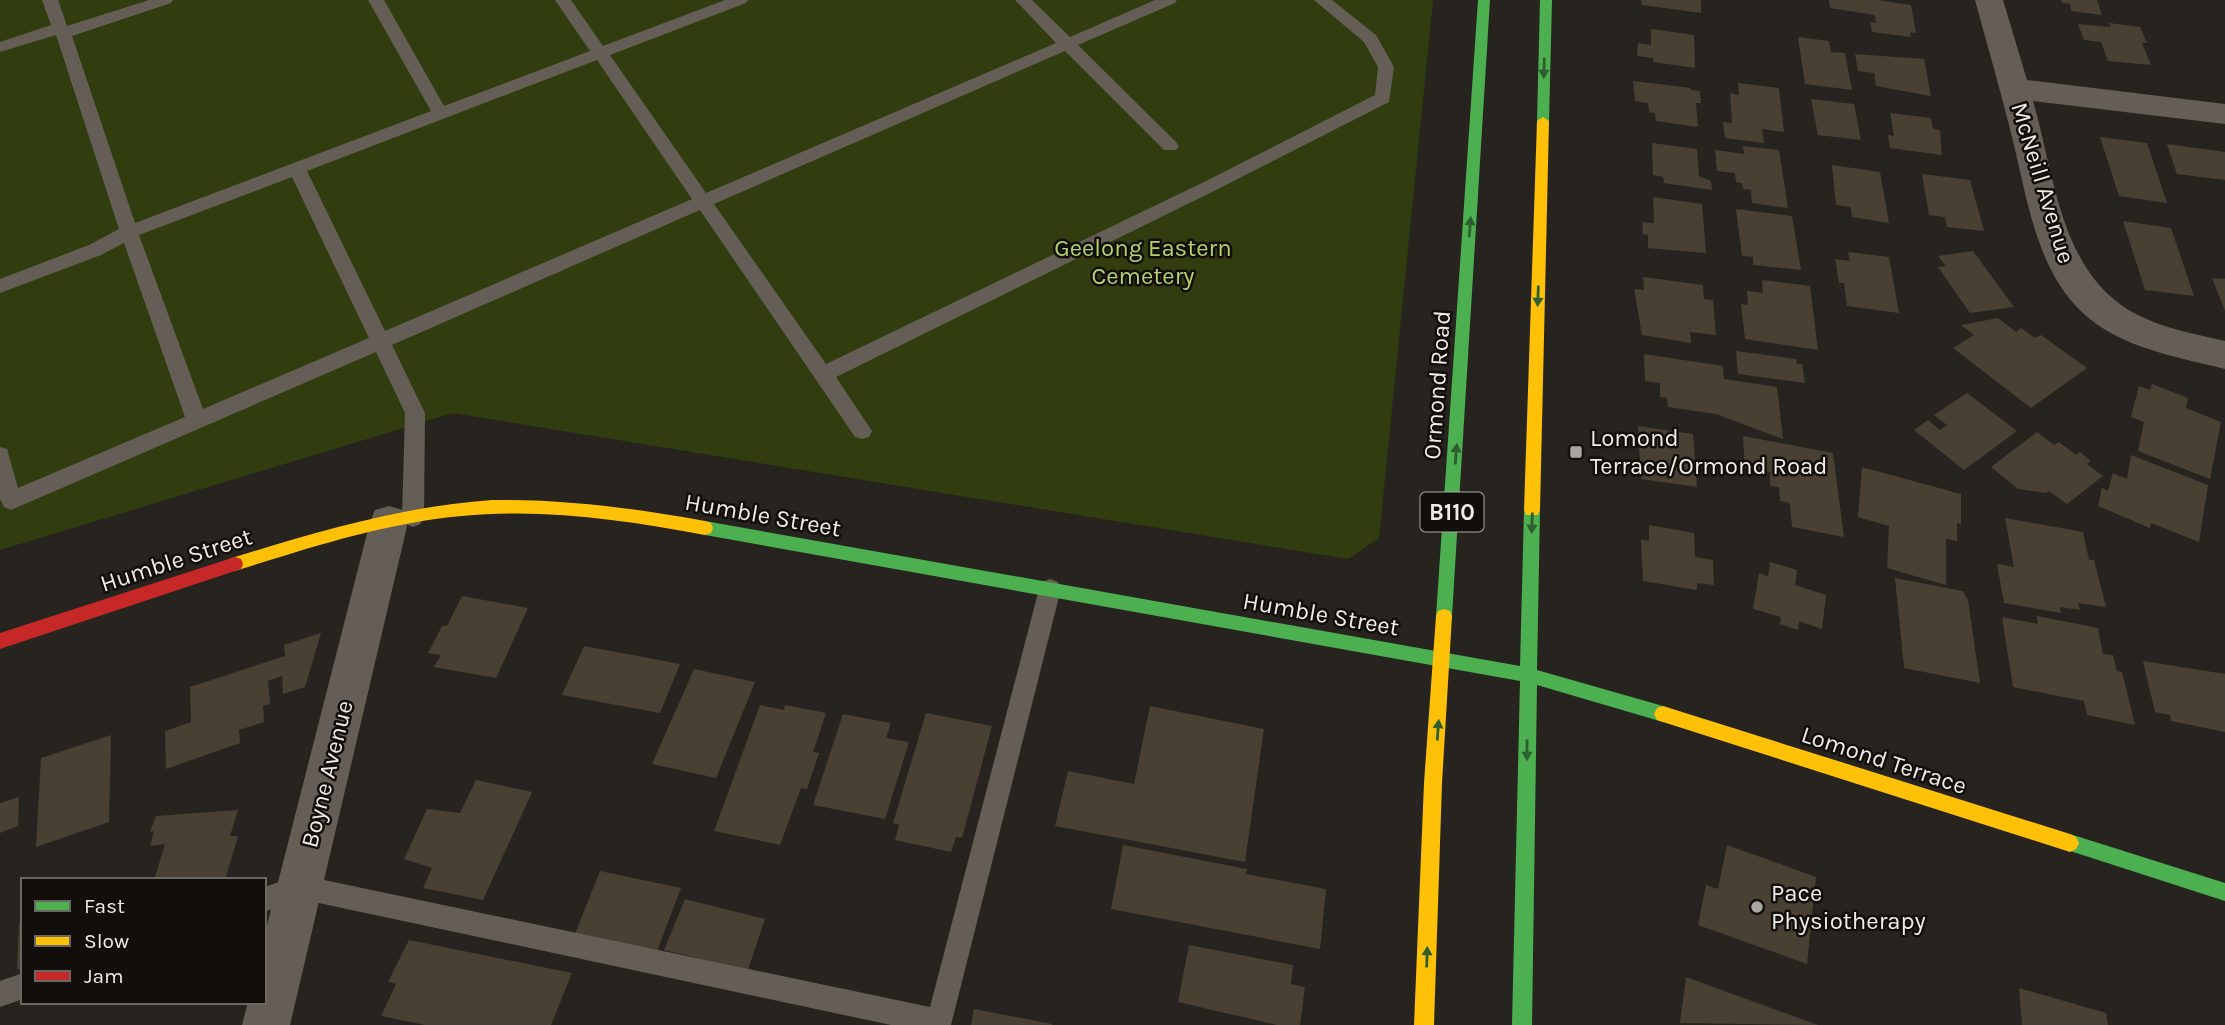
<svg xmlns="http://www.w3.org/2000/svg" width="2225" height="1025" font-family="Karla,sans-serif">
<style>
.green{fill:#313d0e}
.building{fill:#474033}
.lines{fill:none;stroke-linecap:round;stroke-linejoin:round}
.lane{fill:#645e56;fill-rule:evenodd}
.street{fill:#645e56;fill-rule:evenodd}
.fast{fill:#4caf50;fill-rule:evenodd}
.slow{fill:#ffc107;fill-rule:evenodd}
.jam{fill:#c62828;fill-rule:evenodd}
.oneway{fill:#2e5e2e}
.poi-dot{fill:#a9a5a0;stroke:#110e0b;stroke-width:2.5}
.labels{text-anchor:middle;stroke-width:5;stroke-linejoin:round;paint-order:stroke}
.shield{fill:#110e0b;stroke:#aca9a4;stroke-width:2}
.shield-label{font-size:23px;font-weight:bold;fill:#efebe5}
.street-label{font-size:24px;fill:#efebe5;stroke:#110e0b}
.park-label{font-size:24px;fill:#b2d26f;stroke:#110e0b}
.poi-label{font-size:24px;fill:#efebe5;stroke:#110e0b;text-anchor:start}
</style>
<rect width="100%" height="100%" fill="#272420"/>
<!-- green -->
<path class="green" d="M0,0H1433L1379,538L1348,559L453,413L0,550Z"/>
<!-- building -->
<g class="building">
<path d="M1641,0H1701V13L1642,5Z"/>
<path d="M1829,0H1877L1911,5L1916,33L1910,32L1911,37L1872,32L1870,22L1876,23L1875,15L1830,8Z"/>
<path d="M2061,0H2097L2102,15L2071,11L2070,4L2062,3Z"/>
<path d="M2109,23L2140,27L2147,43H2142L2151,65L2108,61L2101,42L2084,40L2078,24L2111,27Z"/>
<path d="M1651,29L1694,35L1695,68L1653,62V58L1637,56L1638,43L1651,45Z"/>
<path d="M1798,37L1829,41L1831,52L1845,53L1852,90L1805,84Z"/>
<path d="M1855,54L1924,59L1931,96L1876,86L1874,73L1858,71Z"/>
<path d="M1633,81L1691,88V90L1700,91L1701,103H1696L1698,127L1656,121L1655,113L1649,112L1648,103L1635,101Z"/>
<path d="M1738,83L1779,88L1784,132L1762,129L1764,143L1725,138L1723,122L1732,123L1730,93L1739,95Z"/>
<path d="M1811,99L1854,104L1861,140L1818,135Z"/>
<path d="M1890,113L1931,118L1933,129L1940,130L1942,155L1890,148L1888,135L1894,136Z"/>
<path d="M2100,137L2147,143L2167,203L2119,196Z"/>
<path d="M1652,143L1697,149L1699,176L1711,181L1712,190L1664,183L1663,177L1653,175Z"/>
<path d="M2167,144L2225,152V180L2177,174Z"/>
<path d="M1743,146L1779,150L1788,208L1752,203L1751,190L1743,189L1742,183L1736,182L1735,173L1717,171L1715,150L1744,154Z"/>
<path d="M1832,165L1880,172L1889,223L1852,217L1851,207L1836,205Z"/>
<path d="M1922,174L1970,180L1984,231L1947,227L1945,217L1929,215Z"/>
<path d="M1653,197L1702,204L1706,253L1648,248V235L1643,234L1642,222L1654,223Z"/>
<path d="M1736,209L1792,216L1801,270L1753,265V257L1742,256Z"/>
<path d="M2123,221L2171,228L2194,296L2145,290Z"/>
<path d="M1973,251L2014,307L1970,313L1938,267L1946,266L1938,256Z"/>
<path d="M1848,252L1889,257L1899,313L1847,306L1844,283H1839L1835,259L1850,261Z"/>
<path d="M1643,277L1703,285L1704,299L1713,300L1716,335L1690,332L1691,343L1642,335L1634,289L1644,290Z"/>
<path d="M2212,278L2225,279V311Z"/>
<path d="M1762,280L1810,286L1818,350L1745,339L1741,304L1748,305L1747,291L1763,293Z"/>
<path d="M1998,318L2016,332L2021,328L2035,338L2041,335L2087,368L2031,408L1953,348L1974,335L1961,325Z"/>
<path d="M1736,351L1796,359L1797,364H1802L1805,383L1738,374Z"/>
<path d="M1644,354L1723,366L1724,379L1777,387L1783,439L1716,414L1668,407L1667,398L1660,397V383L1645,381Z"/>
<path d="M2152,384L2188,398L2186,408L2221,422L2210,479L2138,451L2144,422L2131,417L2139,386L2150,390Z"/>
<path d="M1967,393L2017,431L1964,470L1914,430L1928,420L1940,430L1947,425L1934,415Z"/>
<path d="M1638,426L1693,434L1697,487L1641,479Z"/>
<path d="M2037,432L2054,445L2059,442L2076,455L2080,452L2091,461L2087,464L2103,476L2067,504L2049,491L2046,493L2018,489L1991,467Z"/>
<path d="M1743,436L1833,453L1844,537L1792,527L1790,503L1780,501L1779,487L1770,486V472L1745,468Z"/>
<path d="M2131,455L2208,485L2199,542L2151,523L2150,528L2098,506L2102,488L2108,491L2113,473L2127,479Z"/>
<path d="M1862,467L1961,494V524L1957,523V541L1946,539V585L1887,568L1889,526L1858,517Z"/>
<path d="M2005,518L2083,532L2089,560H2094L2106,607L2078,603L2080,610L2060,607L2061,613L2004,603L1997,564L2014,567Z"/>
<path d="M1649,525L1694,533L1695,557L1713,560L1714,585L1697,583V590L1643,581L1641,539L1649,541Z"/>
<path d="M1770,562L1797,570L1795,585L1826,595L1822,629L1799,621L1798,630L1780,624L1781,617L1753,609L1759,573L1768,576Z"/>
<path d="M1895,578L1963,591L1968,600L1980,683L1904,668Z"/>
<path d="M462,596L528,608L496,678L434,667L441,655L428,653L442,626H447Z"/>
<path d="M2037,616L2098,628L2103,654L2113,655L2117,671L2122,672L2135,725L2087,715L2084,701L2013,687L2002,617L2038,624Z"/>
<path d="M321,633L305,687L283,694L282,676L268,681L270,704L263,706L264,722L239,730L240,743L166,769L165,731L191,722L190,687L285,656L284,645Z"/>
<path d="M584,646L680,664L660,713L562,695Z"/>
<path d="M2143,661L2225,674V732L2171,721L2170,715L2155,712Z"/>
<path d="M694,669L755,682L716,778L652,764Z"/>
<path d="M760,705L784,710L785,705L826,713L813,752L819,753L807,789L801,788L780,845L714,831Z"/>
<path d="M1150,706L1264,729L1245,862L1055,826L1068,771L1134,784Z"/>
<path d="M926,713L992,726L962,838L956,837L951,852L895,840L899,825L893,823Z"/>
<path d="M843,714L891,723L886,738L909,742L885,819L813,805Z"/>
<path d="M111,735L109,822L36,847L41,758Z"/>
<path d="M476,780L532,792L483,900L423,888L432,868L404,859L427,809L460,813Z"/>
<path d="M19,797L18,826L0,833V803Z"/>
<path d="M238,810L230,836H238L225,880H154L165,844L150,846L154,831L150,832L156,816Z"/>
<path d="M1123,845L1247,869L1246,874L1326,889L1320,949L1111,909Z"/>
<path d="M1727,845L1816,877L1807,964L1698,925L1706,885L1718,889Z"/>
<path d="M600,871L681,888L657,951L575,934Z"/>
<path d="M685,899L765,919L748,970L664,950Z"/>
<path d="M23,922V968L17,970L19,923Z"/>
<path d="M409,940L572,973L551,1025H425L381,1016L396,984L388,982Z"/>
<path d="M1189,945L1293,965L1291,984L1305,987L1300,1025H1277L1178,1002Z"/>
<path d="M1686,977L1818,1025L1680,1023Z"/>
<path d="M2019,988L2106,1013L2108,1025H2022Z"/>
<path d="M974,1009L1052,1024V1025H971Z"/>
</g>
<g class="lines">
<!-- lane -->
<g class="lane">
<path d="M42,0H58L67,26L149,0H173L171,3L72,36L135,223L431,111L368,0H384L444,106L590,51L555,0H571L603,46L725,0H748L746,3L610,55L706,193L1056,43L1015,0H1032L1070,37L1155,0H1177L1175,3L1078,45L1176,142L1179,146L1176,150H1164L1065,51L714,204L826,364L1204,182L1375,95L1378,67L1364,42L1314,0H1332L1376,35L1394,67L1389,102L1216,190L836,377L872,431L869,437L862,439L855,437L700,210L392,345L425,413L424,518L420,524L413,527L406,524L402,518L405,413L376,352L11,510L4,507L0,499V447L7,449L18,488L185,417L124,243L101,255L0,293V279L89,245L119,229L56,35L0,52V42L51,25ZM597,60L692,199L385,331L307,171ZM292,177L369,338L203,409L139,235Z"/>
<path d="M1050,579L1058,582L1061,589L951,1025H891L300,899L264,912V887L300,875L930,1007L1039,589L1042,582Z"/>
<path d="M23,973V999L0,1007V981Z"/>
</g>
<!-- street -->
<g class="street">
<path d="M1975,0H2003L2027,80L2225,104V124L2033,101C2055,176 2060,276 2138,315C2165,329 2196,334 2225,341V369C2182,358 2132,350 2095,323C2036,280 2028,199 2011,133C2000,89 1987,44 1975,0Z"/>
<path d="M389,506L403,510L408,522L290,1025H242L248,1002H264V937L370,522L375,510Z"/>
</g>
<!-- fast -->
<g class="fast">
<path d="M1478,0H1490L1452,616L1450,621L1444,623L1438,621L1436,616Z"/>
<path d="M1540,0H1552L1549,121L1543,125L1537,121Z"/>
<path d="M1532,503L1538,505L1540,510L1537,670L1663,706L1669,708L1672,714L1669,720L1663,722L1537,685L1532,1025H1512L1520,681L705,535L699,533L697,528L699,523L705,521L1520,666L1524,510L1526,505Z"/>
<path d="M2070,834L2225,883V901L2064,849L2061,843L2064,837Z"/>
</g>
<!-- slow -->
<g class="slow">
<path d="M1543,117L1549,121L1540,510L1538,515H1526L1524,510L1537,121Z"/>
<path d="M492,500C564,499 634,508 705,521L711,523L713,528L711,533L705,535C625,520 544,508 462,516C384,523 309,548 235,571L229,569L227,564L229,559L235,557C319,531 404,506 492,500Z"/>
<path d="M1444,609L1450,611L1452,616L1442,783L1434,1025H1414L1424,783L1436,616L1438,611Z"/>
<path d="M1663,706L2070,834L2076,837L2079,843L2076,849L2070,852L1663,722L1657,720L1654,714L1657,708Z"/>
</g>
<!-- jam -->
<path class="jam" d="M235,557L241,559L243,564L241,569L0,649V633Z"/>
</g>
<!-- one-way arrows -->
<defs><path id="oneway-solid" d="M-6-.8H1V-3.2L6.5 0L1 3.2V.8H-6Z" transform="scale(1.75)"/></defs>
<g class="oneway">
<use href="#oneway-solid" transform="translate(1544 68) rotate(92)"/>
<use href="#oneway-solid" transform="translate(1470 227) rotate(-86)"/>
<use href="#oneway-solid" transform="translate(1538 296) rotate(92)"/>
<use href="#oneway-solid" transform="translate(1456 454) rotate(-86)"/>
<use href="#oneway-solid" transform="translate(1532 523) rotate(92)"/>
<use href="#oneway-solid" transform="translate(1438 730) rotate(-86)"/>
<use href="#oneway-solid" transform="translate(1527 750) rotate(90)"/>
<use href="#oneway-solid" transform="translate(1427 957) rotate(-88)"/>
</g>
<!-- markers -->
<g class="poi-dot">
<rect x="1569" y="445" width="14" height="14" rx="3.5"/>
<circle cx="1757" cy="907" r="7"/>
</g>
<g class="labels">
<!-- shield labels -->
<rect class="shield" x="1420.5" y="492.5" width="63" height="39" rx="5"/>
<g class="shield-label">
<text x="1452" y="520">B110</text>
</g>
<!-- street labels -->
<g class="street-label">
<text transform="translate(2043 183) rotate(73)" y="8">McNeill Avenue</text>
<text transform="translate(1437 385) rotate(-86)" y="8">Ormond Road</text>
<text transform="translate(763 515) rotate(10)" y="8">Humble Street</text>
<text transform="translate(176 560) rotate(-18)" y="8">Humble Street</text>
<text transform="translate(1321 614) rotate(10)" y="8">Humble Street</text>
<text transform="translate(1884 760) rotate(18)" y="8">Lomond Terrace</text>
<text transform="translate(327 774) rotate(-76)" y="8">Boyne Avenue</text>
</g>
<!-- park labels -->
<g class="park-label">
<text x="1143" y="256">Geelong Eastern<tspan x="1143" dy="28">Cemetery</tspan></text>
</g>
<!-- poi labels -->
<g class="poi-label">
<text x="1590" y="446">Lomond<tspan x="1590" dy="28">Terrace/Ormond Road</tspan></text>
<text x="1771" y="901">Pace<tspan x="1771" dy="28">Physiotherapy</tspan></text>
</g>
</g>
<!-- legend -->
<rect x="21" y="878" width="245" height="126" fill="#110e0b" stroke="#6a6662" stroke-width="2"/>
<rect x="35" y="901" width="35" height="10" fill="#4caf50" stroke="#6a6662" stroke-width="2"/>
<text x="84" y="913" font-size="21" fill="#efebe5">Fast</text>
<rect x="35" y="936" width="35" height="10" fill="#ffc107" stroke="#6a6662" stroke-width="2"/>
<text x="84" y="948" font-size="21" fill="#efebe5">Slow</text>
<rect x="35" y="971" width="35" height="10" fill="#c62828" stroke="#6a6662" stroke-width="2"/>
<text x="84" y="983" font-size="21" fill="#efebe5">Jam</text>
</svg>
